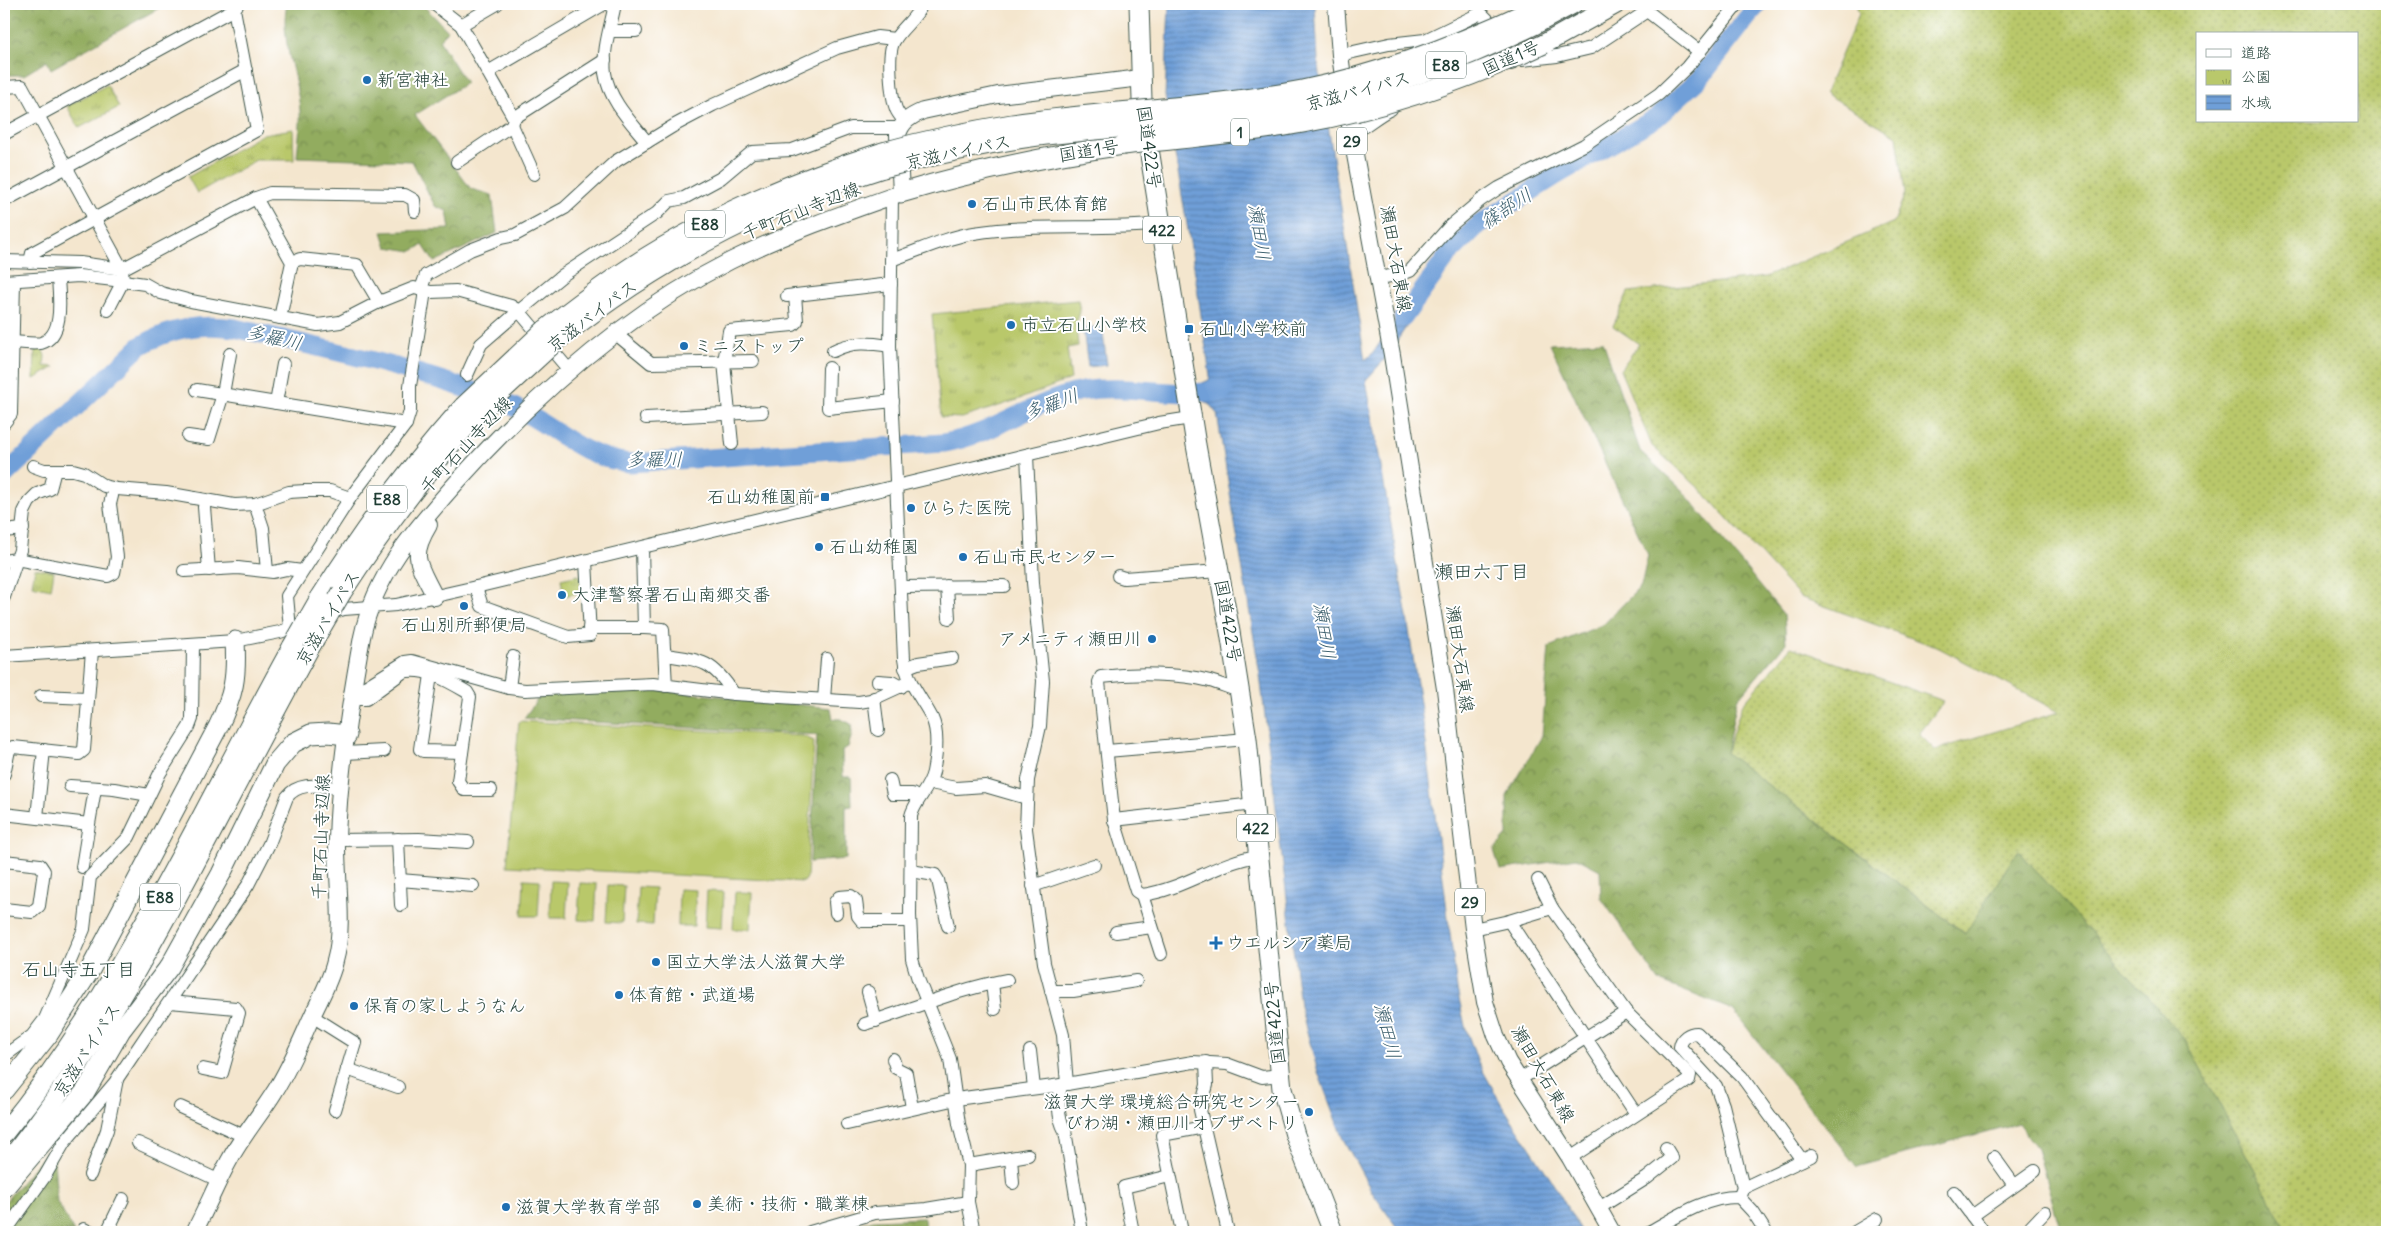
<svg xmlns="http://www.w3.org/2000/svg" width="2391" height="1236" font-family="Delius,'Klee One',sans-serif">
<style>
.grass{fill:url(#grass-dots);stroke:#6c8250;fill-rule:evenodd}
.forest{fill:url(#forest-crowns);stroke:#58744a}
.park{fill:url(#park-tufts);stroke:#6c8250}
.pitch{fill:#b9c86b;stroke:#6c8250}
.water{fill:url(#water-rules);stroke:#476e86}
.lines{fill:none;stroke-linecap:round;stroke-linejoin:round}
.river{stroke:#6f9fd8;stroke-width:19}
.minor-casing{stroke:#3f564b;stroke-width:14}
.major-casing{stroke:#3f564b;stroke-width:18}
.highway-casing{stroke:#3f564b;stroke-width:21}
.minor{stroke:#fff;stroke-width:12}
.major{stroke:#fff;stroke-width:16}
.highway{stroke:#fff;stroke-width:19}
.highway-bridge-casing{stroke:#3f564b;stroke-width:21;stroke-linecap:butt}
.highway-bridge{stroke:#fff;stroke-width:19}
.poi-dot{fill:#1f6fb2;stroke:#fff;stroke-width:2}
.labels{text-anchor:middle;stroke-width:4;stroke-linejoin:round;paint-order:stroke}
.shield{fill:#fff;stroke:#627771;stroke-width:1}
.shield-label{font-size:16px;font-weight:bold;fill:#1f3d34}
.street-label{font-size:18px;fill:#1f3d34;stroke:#fff}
.poi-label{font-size:18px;fill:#1f3d34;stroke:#fff;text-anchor:start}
.water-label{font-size:19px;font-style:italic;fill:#3b5f6d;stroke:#fff}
.neighbourhood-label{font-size:19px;fill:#1f3d34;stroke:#fff}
</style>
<defs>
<pattern id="grass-dots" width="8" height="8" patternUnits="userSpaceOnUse" patternTransform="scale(1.25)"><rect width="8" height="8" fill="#b9c86b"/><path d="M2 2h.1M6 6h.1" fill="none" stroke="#96a459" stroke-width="1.8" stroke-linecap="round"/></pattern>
<pattern id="forest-crowns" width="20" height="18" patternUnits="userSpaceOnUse" patternTransform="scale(1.25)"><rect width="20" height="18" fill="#92ac5f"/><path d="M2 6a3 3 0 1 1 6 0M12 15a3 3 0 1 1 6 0" fill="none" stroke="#778d4f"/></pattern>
<pattern id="park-tufts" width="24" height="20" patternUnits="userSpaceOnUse" patternTransform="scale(1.25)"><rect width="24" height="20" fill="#b9c86b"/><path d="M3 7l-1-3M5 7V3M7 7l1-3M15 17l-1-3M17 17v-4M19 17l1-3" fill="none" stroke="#96a459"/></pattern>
<pattern id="water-rules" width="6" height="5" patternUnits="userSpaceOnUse" patternTransform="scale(1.25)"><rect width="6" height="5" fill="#6f9fd8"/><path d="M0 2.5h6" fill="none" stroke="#5b83b0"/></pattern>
</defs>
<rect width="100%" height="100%" fill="#fff"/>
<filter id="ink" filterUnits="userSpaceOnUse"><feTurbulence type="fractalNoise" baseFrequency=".02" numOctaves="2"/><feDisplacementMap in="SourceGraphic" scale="10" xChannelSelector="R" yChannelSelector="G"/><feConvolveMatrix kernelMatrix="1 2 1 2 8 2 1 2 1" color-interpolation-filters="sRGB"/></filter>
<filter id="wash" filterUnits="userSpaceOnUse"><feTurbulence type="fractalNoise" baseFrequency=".0096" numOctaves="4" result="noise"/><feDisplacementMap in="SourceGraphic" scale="20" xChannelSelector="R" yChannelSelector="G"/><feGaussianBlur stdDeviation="1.12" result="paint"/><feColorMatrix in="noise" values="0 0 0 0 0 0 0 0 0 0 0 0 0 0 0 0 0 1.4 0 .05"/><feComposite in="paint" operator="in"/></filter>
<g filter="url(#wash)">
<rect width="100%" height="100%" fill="#f4e6ce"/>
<!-- grass -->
<path class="grass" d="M1856,4H2387V1232H2287L2186,1041L2018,850L1966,934L1726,753L1742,705L1791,647L1944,701L1919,734L1935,750L2059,712L1939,648L1800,597L1700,489L1652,446L1620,370L1639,344L1613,326L1628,292L1765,277L1894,222L1905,193L1897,136L1825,93L1859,14ZM2197,34H2357V121H2197Z"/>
<!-- forest -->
<g class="forest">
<path d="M4,4H162L161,7L51,69L47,61L24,75H4Z"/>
<path d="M287,4H422L448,31L439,40L466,83L415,115L471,189L492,195L497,233L434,262L423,245L412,251L387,247L382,232L450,229L447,211L435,206L412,161L297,157C298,142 301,126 300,111C298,76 279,39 287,4Z"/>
<path d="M1603,341L1640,451L1682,490L1784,615L1786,643L1737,700L1726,753L1965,934L2018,850L2186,1041L2287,1232H2061L2037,1148L2018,1123L1857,1167L1733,1010L1659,981L1601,898L1600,870L1577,858L1500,870L1494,850L1507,835V796L1542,736L1549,647L1604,624L1641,586L1648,555L1550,344Z"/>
<path d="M650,689L831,708L833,719H841L851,724L852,734L848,747L842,750L843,777H851L852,806L846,807V859L810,862L817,735L524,718L542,693Z"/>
<path d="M53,1145L57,1202L74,1232H4V1203Z"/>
<path d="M924,1218L925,1232H833L873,1220Z"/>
</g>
<!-- park -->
<g class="park">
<path d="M107,85L119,107L79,128L67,106Z"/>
<path d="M293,129L294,160H256L197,193L188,177L263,134Z"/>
<path d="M1078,300L1080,312L1076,324L1078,346L1067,348L1071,379L1017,400L962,418L941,417L932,314Z"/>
<path d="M35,348H42L45,356L44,366L55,367L34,379Z"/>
<path d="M35,568L54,571L51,589L32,585Z"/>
<path d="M579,575L583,592L564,596L561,579Z"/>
</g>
<!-- pitch -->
<g class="pitch">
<path d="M519,721L803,736L814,741L807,878L804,882L507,866Z"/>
<path d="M524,879L540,880L538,916H522Z"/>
<path d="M551,881L568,882L566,918H550Z"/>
<path d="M580,883L597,884L595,921L578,920Z"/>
<path d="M608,885L624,886L622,923L606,922Z"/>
<path d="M638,887L655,888L653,925L636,924Z"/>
<path d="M679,889L696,890L694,926H678Z"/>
<path d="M707,891L724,892L722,928L705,927Z"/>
<path d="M735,892L752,893L750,929H733Z"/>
</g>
<!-- water -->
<g class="water">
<path d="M1169,4H1315L1318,61L1365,360L1373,353L1413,294L1423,302L1384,360L1366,380L1407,617L1426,743L1457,989L1465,1026L1477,1060L1502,1105L1554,1184L1581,1232H1400L1372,1192L1342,1137L1318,1072L1300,1006L1260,675L1217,414L1211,406L1199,398L1198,385L1209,380L1210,376L1192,254L1165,96Z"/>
<path d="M1102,326L1107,365L1088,367L1083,329Z"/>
</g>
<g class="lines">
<!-- river -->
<g class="river">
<path d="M1403,318L1449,254L1478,225L1557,175L1656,118L1700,78L1758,4"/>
<path d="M4,476L140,346C171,328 200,323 235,328C326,349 416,368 503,402C550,421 575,456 629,463L944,443C994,435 1034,400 1083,391C1130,383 1179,400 1224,389"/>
</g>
</g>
</g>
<g filter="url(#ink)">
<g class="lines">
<defs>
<g id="minor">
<path d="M434,4L461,25L514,118L605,60"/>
<path d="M615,4C611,25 602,51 605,73C609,100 631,122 647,142"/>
<path d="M461,25L497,4"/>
<path d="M610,31H636"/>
<path d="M1340,55L1389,44L1425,40L1481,13L1488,20L1511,64"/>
<path d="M1522,60L1557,56L1591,48L1647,11L1700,52"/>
<path d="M488,72L604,4"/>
<path d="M4,87L22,86L122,269L123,281L108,310"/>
<path d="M905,122C902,118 898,114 896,109C891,96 887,53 894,41C902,27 916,19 922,4"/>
<path d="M512,125L534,174"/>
<path d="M1351,133C1366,128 1375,116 1391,109"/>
<path d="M4,134L234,9L238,4"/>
<path d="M457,162L512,125L514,118"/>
<path d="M892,197L890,346L904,659C907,683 922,698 932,718C939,733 936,757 933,772C929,790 915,800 911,816L910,915L912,959L918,979L950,1059L959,1124L969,1165L968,1202L974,1232"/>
<path d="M256,198L292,262L280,318"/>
<path d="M4,201L246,70"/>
<path d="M891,260C918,251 947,237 974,233C1036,223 1099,231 1161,224"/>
<path d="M4,261L80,263L122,269L256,198L270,193L405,195L414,200L415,211"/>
<path d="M30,262L32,253L257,130L234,9"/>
<path d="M292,262L300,259L357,265L379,302"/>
<path d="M1379,278L1402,274L1410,271L1450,226L1481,200L1499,188L1584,145L1659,94L1687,67L1738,4"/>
<path d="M4,281L79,276L123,281L145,284L161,293L191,301L318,325L340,322L379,302L414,288L431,292L456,291L511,306L519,311L569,370"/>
<path d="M421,289L426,275L470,250L501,238L515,235L565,208L616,161L675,125L713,105L837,48L877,37L895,39"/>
<path d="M787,296L891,284"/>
<path d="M616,334L651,363L753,361"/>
<path d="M12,342C21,342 33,345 41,343C65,336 59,296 58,278"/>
<path d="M833,351C852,341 869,343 890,346"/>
<path d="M829,368L828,408L893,401"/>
<path d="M467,375L481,344L519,311L563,275L657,213L669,201L684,198L721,178L752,152L792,150L851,128H900"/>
<path d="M197,390L406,424"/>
<path d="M276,403L283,364"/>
<path d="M646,418L762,412"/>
<path d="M4,423L11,414L14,281"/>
<path d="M188,436L209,439L223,394L230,354"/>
<path d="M732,444L724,362L729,331L793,325L797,321L795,295"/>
<path d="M1027,455L1033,583L1043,681L1040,726L1028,780L1026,829L1044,963L1063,1035L1067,1084"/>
<path d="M33,466L44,470H73L84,473L104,486L117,489L166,493L234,505L255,504L289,492L305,491H330L350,498"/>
<path d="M255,504L263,528L267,571"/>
<path d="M204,507L209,570"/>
<path d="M4,531L23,529"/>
<path d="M4,561L16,559L108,576L114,573L117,557L110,504L112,496"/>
<path d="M184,571L238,568L273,572L287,569L302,571"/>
<path d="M1118,576L1124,578L1219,571"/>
<path d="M947,586L949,618"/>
<path d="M476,587L482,606L568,637L590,635L586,561"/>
<path d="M901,587L1004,586"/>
<path d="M4,597L20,550L24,512L29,502L37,494L50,489L55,470"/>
<path d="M327,614L344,609L396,605L476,587L1159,423L1191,418"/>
<path d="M589,628H644L642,548"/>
<path d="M644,628L663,629L666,686"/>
<path d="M290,629L287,596L350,498L406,424L410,411V386L425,291"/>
<path d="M665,655C702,660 713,661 734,694"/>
<path d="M4,656L235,641L280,632L306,623"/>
<path d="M905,668L918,663L952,658"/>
<path d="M431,675L420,749L423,751L462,752"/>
<path d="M878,681L892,682L901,687"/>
<path d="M354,688L365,687L405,662L412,661L509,688L525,690L653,684L734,694L859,702L871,700L910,682"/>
<path d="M509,688L513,657"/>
<path d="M1240,691C1230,688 1220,684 1210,681C1179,673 1133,673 1101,677L1099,682L1114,820L1136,891L1142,895C1183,890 1217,862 1258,856"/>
<path d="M41,696L87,698"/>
<path d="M874,698L878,730"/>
<path d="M352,699H366L403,672C424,666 450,682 467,692L470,697L458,781L464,790H491"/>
<path d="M824,699L827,659"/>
<path d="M1107,751L1247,739"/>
<path d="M345,753L384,751"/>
<path d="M4,774L9,750L13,747L79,754L84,750L92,651"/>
<path d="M890,780L893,794H912L919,798"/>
<path d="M930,783L956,788L985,786L1027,798"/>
<path d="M70,786L114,789L149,795"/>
<path d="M4,814L89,824L95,789"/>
<path d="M37,817L44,750"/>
<path d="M1114,820L1254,804"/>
<path d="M398,839L401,905"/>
<path d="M337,840L419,839L468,842"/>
<path d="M4,861L40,865L44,871L39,906L32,912L4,909"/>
<path d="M82,867L89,824"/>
<path d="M911,871L935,875L938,880L948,926"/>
<path d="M400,880L473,886"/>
<path d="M1538,880L1552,908"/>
<path d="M1033,886L1094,865"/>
<path d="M1142,895L1161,954"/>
<path d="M836,913L835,902L839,897L851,896L856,901L858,916L862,921H910"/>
<path d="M1509,921L1636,1114"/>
<path d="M1473,929L1509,921L1552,908L1626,1012L1690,1075L1689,1080L1570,1158"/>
<path d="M1116,932L1152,927"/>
<path d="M992,983L995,1009"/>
<path d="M1051,991H1073L1136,981"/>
<path d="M868,992L876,1021"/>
<path d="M170,1002L236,1008L239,1013L222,1073L203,1069"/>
<path d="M312,1016L355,1043L335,1110"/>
<path d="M865,1024C912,1009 958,989 1007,980"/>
<path d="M1030,1051L1034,1088"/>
<path d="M4,1056L32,1036L45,1019L84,929L90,877L129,837L160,773L189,727L192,719L193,645"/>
<path d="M893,1059L896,1068L906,1073L912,1108"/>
<path d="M1206,1062L1207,1085L1200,1110L1228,1232"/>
<path d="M347,1069L398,1087"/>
<path d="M1519,1080L1626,1012"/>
<path d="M1061,1085C1058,1101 1057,1116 1065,1131L1082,1232"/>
<path d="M180,1107L244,1136"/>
<path d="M847,1124L956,1099L1061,1085L1193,1062L1227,1064L1262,1077L1280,1075"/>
<path d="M138,1143L220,1181"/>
<path d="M1994,1157L2014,1185"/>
<path d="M1011,1158L1013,1183"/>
<path d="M969,1165L1028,1155"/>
<path d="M90,1175L107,1130L117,1079L248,885L269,844L287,797C300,780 322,787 341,788"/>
<path d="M1743,1188L1723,1105L1716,1086L1680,1047C1681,1038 1689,1033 1697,1033L1742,1077L1802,1160"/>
<path d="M1954,1192L1984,1232"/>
<path d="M1740,1195L1743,1188L1811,1156"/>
<path d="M1599,1208L1647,1178L1672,1158L1666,1148"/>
<path d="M1972,1216L2035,1171"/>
<path d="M84,1229L90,1232"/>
<path d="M5,1232L45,1176L64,1143L117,1080"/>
<path d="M107,1232L123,1199"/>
<path d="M810,1232L875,1213L926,1209L968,1202"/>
<path d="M1133,1232L1124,1187L1170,1176"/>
<path d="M1182,1232L1162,1135L1204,1127"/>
<path d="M1649,1232C1676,1217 1707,1196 1739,1197L1753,1212L1766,1232"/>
<path d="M1855,1232L1877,1219"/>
<path d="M2026,1232L2045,1212"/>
</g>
<g id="major">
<path d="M1336,4L1340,55L1351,133L1392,355L1445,689L1473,929L1485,1002L1496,1036L1508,1062L1570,1158L1612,1232"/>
<path d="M429,525C409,558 419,564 435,597"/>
<path d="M194,1232C207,1208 217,1182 230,1159C243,1135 261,1114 275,1091C291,1066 302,1038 314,1012C322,995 331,979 335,961C345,927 336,876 337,839C339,773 350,702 362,637C375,574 415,529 457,482C535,395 625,314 730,261C784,234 844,213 901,193L898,135C901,122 911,116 923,111L998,95L1141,78"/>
</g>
<g id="highway">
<path d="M1139,4L1142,100L1150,155L1196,445L1230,632L1247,739L1282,1089L1295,1135L1333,1232"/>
<path d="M1527,12L1542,4"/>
<path d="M1534,25L1573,4"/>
<path d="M1544,44L1616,4"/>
<path d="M901,193C974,171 1048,156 1123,145"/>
<path d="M545,330C573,308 602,286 631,267C709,216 795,180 883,152"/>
<path d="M556,341C654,263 762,205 883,168"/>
<path d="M342,592C383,529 428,469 478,413"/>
<path d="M320,598C363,530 409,467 463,407"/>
<path d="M4,1090L48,1035L90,970L218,727C234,694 237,678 235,641"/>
<path d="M4,1133C126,984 200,813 292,647"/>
<path d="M4,1167C133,1007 214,818 314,640"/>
<path d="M4,1188L85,1092L121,1030L170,966L221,874L275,764L293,743L311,734L328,733L347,735"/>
</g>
</defs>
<!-- minor casing -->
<use href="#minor" class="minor-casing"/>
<!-- major casing -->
<use href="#major" class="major-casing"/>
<!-- highway casing -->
<use href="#highway" class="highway-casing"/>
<!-- minor -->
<use href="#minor" class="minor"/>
<!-- major -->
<use href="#major" class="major"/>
<!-- highway -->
<use href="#highway" class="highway"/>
<defs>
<g id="highway-bridge">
<path d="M1123,145C1183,138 1244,134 1303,123C1387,108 1467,80 1544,44"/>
<path d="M883,152C926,140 969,131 1012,124C1109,110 1207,108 1302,90C1381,74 1454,46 1527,12"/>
<path d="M883,168C934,155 986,143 1038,136C1132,125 1228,122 1321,102C1395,86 1465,59 1534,25"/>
<path d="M463,407L545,330"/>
<path d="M478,413L556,341"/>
<path d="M314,640L342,592"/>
<path d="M292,647L320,598"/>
</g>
</defs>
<!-- highway-bridge casing -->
<use href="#highway-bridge" class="highway-bridge-casing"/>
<!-- highway-bridge -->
<use href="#highway-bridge" class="highway-bridge"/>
</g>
</g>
<!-- markers -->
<g class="poi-dot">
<circle cx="367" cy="80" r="5"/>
<circle cx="972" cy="204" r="5"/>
<circle cx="1011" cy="325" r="5"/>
<rect x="1184" y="324" width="10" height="10" rx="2.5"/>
<circle cx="684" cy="346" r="5"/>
<rect x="820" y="492" width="10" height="10" rx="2.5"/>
<circle cx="911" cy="508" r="5"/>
<circle cx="819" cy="547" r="5"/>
<circle cx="963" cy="557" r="5"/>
<circle cx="562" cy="595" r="5"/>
<circle cx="464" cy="606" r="5"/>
<circle cx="1152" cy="639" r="5"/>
<path d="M1213.5 935.5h5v5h5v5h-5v5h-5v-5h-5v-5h5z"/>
<circle cx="656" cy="962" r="5"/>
<circle cx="619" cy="995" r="5"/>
<circle cx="354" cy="1006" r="5"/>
<circle cx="1309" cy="1112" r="5"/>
<circle cx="697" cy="1204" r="5"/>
<circle cx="506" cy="1207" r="5"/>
</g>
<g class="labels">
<!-- shield labels -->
<g class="shield">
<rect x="1426" y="51.5" width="40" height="27" rx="4"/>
<rect x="1231" y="118.5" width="18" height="27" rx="4"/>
<rect x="1337" y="127.5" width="30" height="27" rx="4"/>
<rect x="685" y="210.5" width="40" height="27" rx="4"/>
<rect x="1143" y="216.5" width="38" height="27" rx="4"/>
<rect x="367" y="485.5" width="40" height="27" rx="4"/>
<rect x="1237" y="814.5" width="38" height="27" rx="4"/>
<rect x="140" y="883.5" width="40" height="27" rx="4"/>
<rect x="1455" y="888.5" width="30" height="27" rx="4"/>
</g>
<g class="shield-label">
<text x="1446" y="71">E88</text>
<text x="1240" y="138">1</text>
<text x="1352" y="147">29</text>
<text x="705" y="230">E88</text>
<text x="1162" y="236">422</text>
<text x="387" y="505">E88</text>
<text x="1256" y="834">422</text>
<text x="160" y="903">E88</text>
<text x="1470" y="908">29</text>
</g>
<!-- street labels -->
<g class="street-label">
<text transform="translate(1511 58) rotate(-24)" y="6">国道1号</text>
<text transform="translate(1358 91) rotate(-15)" y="6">京滋バイパス</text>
<text transform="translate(1149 147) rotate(82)" y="6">国道422号</text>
<text transform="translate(1089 151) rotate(-9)" y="6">国道1号</text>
<text transform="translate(958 152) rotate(-12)" y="6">京滋バイパス</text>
<text transform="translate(801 211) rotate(-22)" y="6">千町石山寺辺線</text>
<text transform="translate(1396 259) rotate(80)" y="6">瀬田大石東線</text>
<text transform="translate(592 316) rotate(-37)" y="6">京滋バイパス</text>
<text transform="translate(466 445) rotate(-47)" y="6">千町石山寺辺線</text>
<text transform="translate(328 618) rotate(-59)" y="6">京滋バイパス</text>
<text transform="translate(1228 621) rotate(80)" y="6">国道422号</text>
<text transform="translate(1460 659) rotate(82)" y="6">瀬田大石東線</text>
<text transform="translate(321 837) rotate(-88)" y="6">千町石山寺辺線</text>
<text transform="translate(1275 1023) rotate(-96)" y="6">国道422号</text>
<text transform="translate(87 1050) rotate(-57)" y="6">京滋バイパス</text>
<text transform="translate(1543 1074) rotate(60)" y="6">瀬田大石東線</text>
</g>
<!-- poi labels -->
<g class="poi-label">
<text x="377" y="86">新宮神社</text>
<text x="982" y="210">石山市民体育館</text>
<text x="1021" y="331">市立石山小学校</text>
<text x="1199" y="335">石山小学校前</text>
<text x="694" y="352">ミニストップ</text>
<text x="815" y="503" text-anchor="end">石山幼稚園前</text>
<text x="921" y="514">ひらた医院</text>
<text x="829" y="553">石山幼稚園</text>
<text x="973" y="563">石山市民センター</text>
<text x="572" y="601">大津警察署石山南郷交番</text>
<text x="464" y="631" text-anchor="middle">石山別所郵便局</text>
<text x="1142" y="645" text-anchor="end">アメニティ瀬田川</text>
<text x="1226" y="949">ウエルシア薬局</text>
<text x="666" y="968">国立大学法人滋賀大学</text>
<text x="629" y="1001">体育館・武道場</text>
<text x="364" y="1012">保育の家しようなん</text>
<text x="1299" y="1108" text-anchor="end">滋賀大学 環境総合研究センター<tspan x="1299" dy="21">びわ湖・瀬田川オブザベトリ</tspan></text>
<text x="707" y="1210">美術・技術・職業棟</text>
<text x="516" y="1213">滋賀大学教育学部</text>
</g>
<!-- water labels -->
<g class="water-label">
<text transform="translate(1506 208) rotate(-33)" y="7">篠部川</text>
<text transform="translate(1260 232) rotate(81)" y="7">瀬田川</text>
<text transform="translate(274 337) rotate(13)" y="7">多羅川</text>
<text transform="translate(1051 404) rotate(-20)" y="7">多羅川</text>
<text x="654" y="466">多羅川</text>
<text transform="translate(1325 631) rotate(81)" y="7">瀬田川</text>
<text transform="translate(1388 1031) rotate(76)" y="7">瀬田川</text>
</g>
<!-- neighbourhood labels -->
<g class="neighbourhood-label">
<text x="1482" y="578">瀬田六丁目</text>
<text x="79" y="976">石山寺五丁目</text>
</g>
</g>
<!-- margin -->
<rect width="2391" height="1236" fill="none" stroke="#fff" stroke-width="20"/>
<!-- legend -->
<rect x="2196" y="32" width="162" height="90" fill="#ffffff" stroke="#a5b1ae"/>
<rect x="2206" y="49" width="25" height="8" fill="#ffffff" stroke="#a5b1ae"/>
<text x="2241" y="58" font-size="15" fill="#1f3d34">道路</text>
<rect x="2206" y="70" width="25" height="15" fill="url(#park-tufts)" stroke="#a5b1ae"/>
<text x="2241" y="82" font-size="15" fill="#1f3d34">公園</text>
<rect x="2206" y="95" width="25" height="15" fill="url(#water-rules)" stroke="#a5b1ae"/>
<text x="2241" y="108" font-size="15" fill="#1f3d34">水域</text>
</svg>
